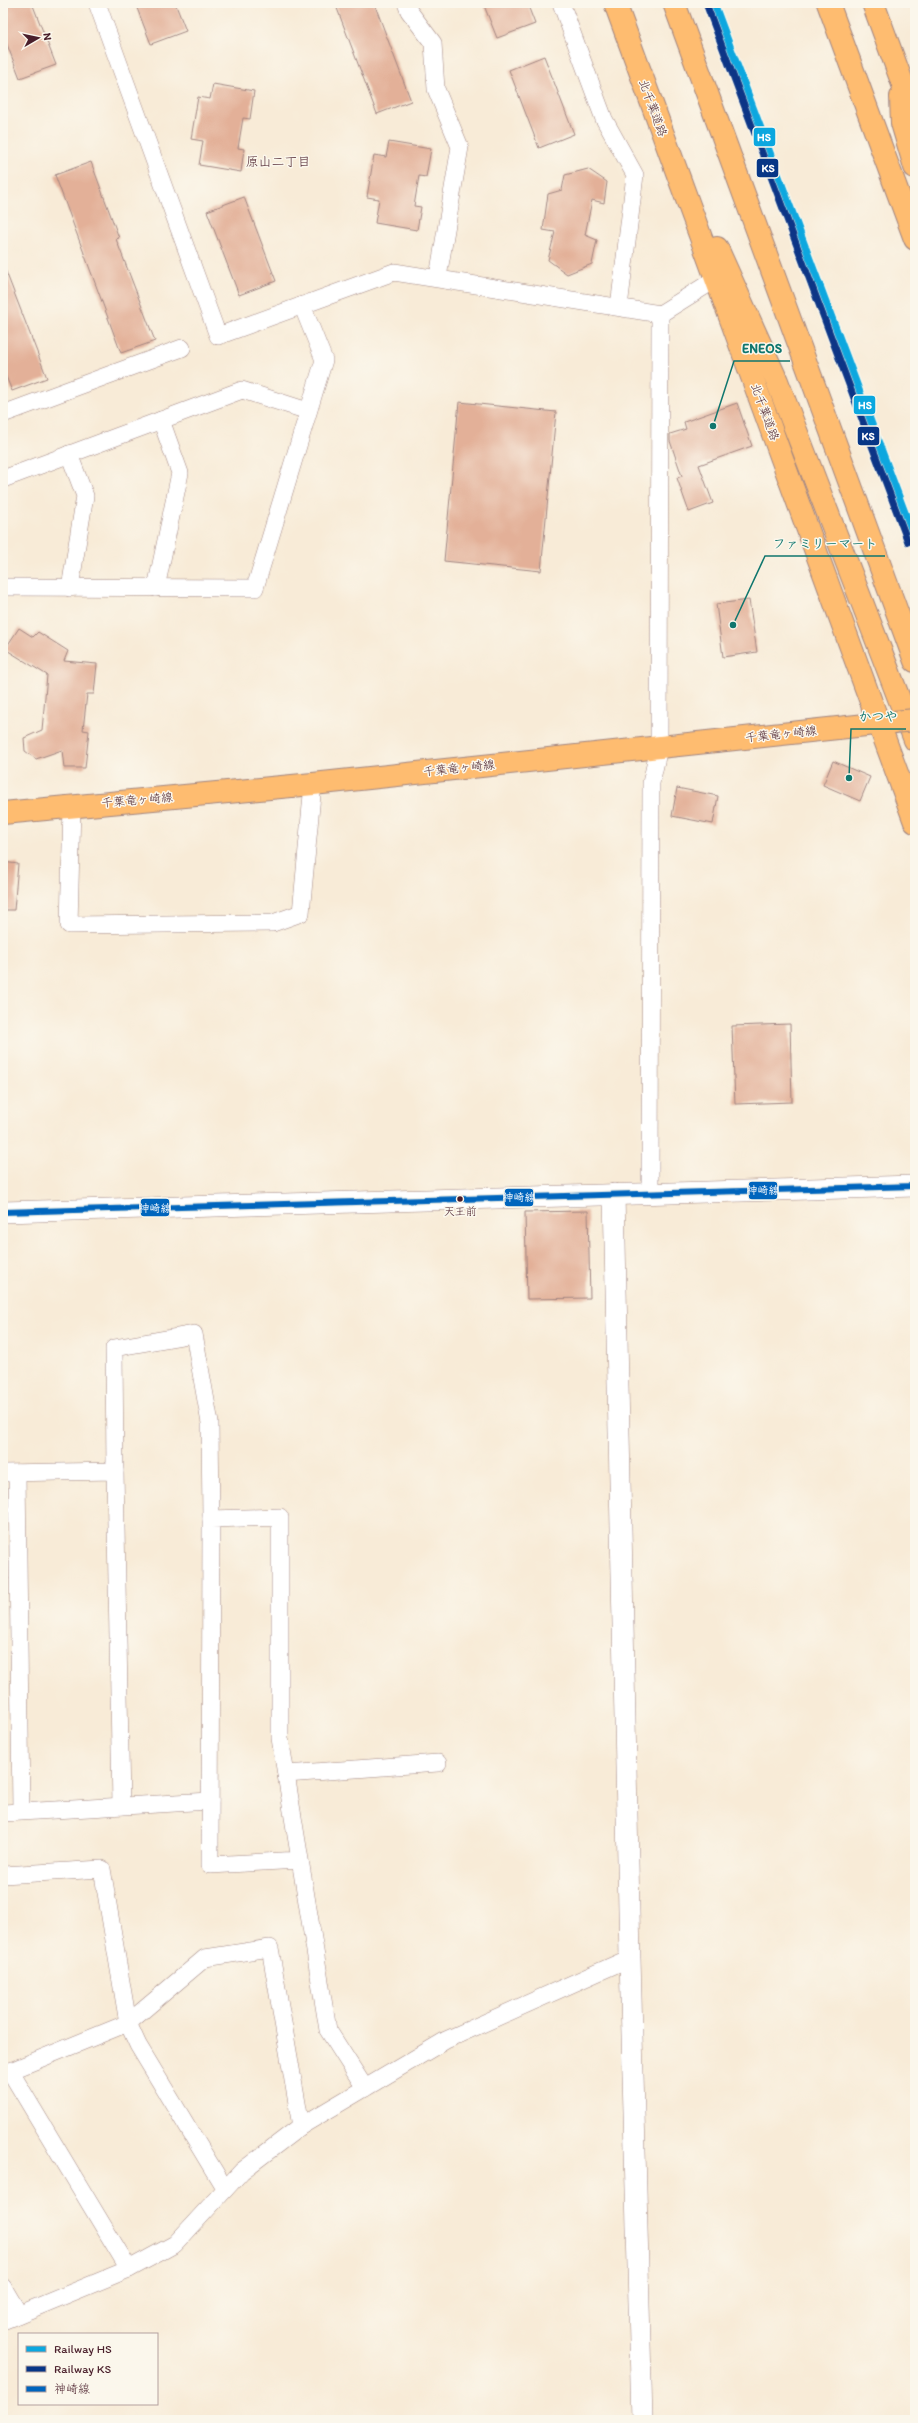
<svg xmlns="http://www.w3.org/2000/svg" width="918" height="2423" font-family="Itim,'Klee One',sans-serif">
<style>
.building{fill:#e3b098}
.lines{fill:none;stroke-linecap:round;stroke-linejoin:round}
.minor-casing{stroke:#a18581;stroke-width:18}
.tertiary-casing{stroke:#a18581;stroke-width:22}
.primary-casing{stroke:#a18581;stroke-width:24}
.trunk-casing{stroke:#a18581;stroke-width:24}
.minor{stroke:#fff;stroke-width:17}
.tertiary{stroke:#fff;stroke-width:21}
.primary{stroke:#febc70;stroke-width:22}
.trunk{stroke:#febc70;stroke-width:22}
.primary-bridge-casing{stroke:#a18581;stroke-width:24;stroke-linecap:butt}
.primary-bridge{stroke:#febc70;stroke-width:22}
.bus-1-casing{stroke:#fbf7ec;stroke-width:9}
.bus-1{stroke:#0065bd;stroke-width:6}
.rail-1-casing{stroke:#fbf7ec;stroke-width:10}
.rail-2-casing{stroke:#fbf7ec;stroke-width:10}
.rail-1{stroke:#0ba7df;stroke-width:7}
.rail-2{stroke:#073686;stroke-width:7}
.bus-dot{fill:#4a1f2b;stroke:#fbf7ec;stroke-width:1.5}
.labels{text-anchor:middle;stroke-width:3;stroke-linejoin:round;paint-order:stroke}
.bus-label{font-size:11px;fill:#4a1f2b;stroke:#fbf7ec}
.street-label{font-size:12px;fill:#4a1f2b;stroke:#fbf7ec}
.neighbourhood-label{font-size:13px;fill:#4a1f2b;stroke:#fbf7ec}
.leader{fill:none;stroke:#0f766e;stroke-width:1.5}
.callout-dot{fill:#0f766e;stroke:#fbf7ec;stroke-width:1.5}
.callout-label{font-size:13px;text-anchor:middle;font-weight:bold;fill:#0f766e;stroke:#fbf7ec;stroke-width:3;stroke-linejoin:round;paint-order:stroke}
.line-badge{stroke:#fbf7ec;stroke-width:1.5}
.badge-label{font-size:11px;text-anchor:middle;font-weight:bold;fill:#fff}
</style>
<rect width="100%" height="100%" fill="#fbf7ec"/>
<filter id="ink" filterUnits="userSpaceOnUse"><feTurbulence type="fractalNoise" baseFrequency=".025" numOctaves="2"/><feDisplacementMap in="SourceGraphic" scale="8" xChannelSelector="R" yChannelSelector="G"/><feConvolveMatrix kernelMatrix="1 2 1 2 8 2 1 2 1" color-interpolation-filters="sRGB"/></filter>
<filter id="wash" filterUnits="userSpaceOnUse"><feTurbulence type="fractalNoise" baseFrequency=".012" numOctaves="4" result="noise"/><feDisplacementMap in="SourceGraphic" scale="16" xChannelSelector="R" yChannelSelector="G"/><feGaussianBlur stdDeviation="0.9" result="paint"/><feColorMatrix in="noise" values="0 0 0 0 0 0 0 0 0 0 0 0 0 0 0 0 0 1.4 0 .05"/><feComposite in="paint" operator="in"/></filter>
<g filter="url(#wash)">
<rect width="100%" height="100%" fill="#f8ebd7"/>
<g id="blocks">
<!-- building -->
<g class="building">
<path d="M3,3H32L56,65L20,78L3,34Z"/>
<path d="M135,3H175L186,31L151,44Z"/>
<path d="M335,3H374L411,101L377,114Z"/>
<path d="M483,3H527L535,24L497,38Z"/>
<path d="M544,56L574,134L539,148L509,70Z"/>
<path d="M213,84L254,91L250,119L243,118L238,148L244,149L241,172L199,165L203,141L191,139L198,97L210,99Z"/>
<path d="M389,142L431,149L426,177L419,176L414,206L421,207L417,230L375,223L379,199L367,197L374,155L386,157Z"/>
<path d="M91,162L119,238L116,239L155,341L121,353L55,175Z"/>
<path d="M588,169L607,182L604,203L592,200L585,235L597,240L592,264L567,274L548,260L555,232L543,230L548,194L562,190L565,175Z"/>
<path d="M244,197L276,281L239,295L207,211Z"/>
<path d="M3,264L47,378L12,391L3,369Z"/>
<path d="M459,402L556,412L541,571L444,561Z"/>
<path d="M737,403L752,446L699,465L713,503L689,512L677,478L682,476L670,441V434L686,429L684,422Z"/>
<path d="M749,600L757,652L723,657L716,604Z"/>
<path d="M19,628L33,637L38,632L68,651L64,661L97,664L94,694H87L83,730L89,731L85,768H64L62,750L36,759L25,751L24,738L42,730L47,675L5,649Z"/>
<path d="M833,761L870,777L860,801L823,785Z"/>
<path d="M677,788L718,796L713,824L672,816Z"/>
<path d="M3,862L18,864L14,910H3Z"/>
<path d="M790,1024L792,1102L735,1104L732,1026Z"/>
<path d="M588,1211L590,1298L527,1299L525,1212Z"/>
</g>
</g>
</g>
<g filter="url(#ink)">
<use href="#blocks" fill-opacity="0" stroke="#a18581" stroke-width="1"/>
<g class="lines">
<defs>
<g id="minor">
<path d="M97,3L218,336L394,272L660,314L716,279"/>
<path d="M406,3L409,11L433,43L436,89L460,147L438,277"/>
<path d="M561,3L604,119L635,175L619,307"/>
<path d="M3,414L182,348"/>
<path d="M69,454L85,496L70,588"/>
<path d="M3,479L242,390L308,411"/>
<path d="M3,587L255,588L324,360L302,305"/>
<path d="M156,588L180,473L161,420"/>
<path d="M72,806L69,925L273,923L301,913L313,784"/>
<path d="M650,1193L651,783L659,748L660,314"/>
<path d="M115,1471L114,1348L194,1334L210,1423L211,1519"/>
<path d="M3,1473L115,1471L121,1806"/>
<path d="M17,1473L21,1811"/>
<path d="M286,1774L438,1763"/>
<path d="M3,1813L210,1801"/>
<path d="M300,1860L210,1865L211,1519L280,1517V1738L328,2030L365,2088"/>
<path d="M3,1875L102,1869L128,2023L138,2045L225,2189"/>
<path d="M10,2071L129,2269"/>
<path d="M3,2074L128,2023L205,1958L270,1948L301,2126"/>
<path d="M3,2287L19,2314"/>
<path d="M3,2321L129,2269L175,2244L242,2171L301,2126L446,2040L630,1958"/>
</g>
<g id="tertiary">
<path d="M614,1194L630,1958L642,2420"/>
<path d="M3,1212L915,1186"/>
</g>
<path id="primary" d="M3,813L313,784L894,722"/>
<g id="trunk">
<path d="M615,3L915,822"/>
<path d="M674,3L915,661"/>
<path d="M828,3L915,239"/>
<path d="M873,3L915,117"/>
<path d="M901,97L902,123L915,167"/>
<path d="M717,248L777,381L915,740"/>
</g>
</defs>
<!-- minor casing -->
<use href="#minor" class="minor-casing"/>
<!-- tertiary casing -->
<use href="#tertiary" class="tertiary-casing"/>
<!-- primary casing -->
<use href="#primary" class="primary-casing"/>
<!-- trunk casing -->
<use href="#trunk" class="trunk-casing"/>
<!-- minor -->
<use href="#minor" class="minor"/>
<!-- tertiary -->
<use href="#tertiary" class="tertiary"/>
<!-- primary -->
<use href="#primary" class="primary"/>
<!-- trunk -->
<use href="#trunk" class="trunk"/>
<defs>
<path id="primary-bridge" d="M894,722L915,720"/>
</defs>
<!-- primary-bridge casing -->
<use href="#primary-bridge" class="primary-bridge-casing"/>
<!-- primary-bridge -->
<use href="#primary-bridge" class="primary-bridge"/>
<defs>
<path id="bus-1" d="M3,1212L915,1186"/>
</defs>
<!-- bus-1 casing -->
<use href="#bus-1" class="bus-1-casing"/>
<!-- bus-1 -->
<use href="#bus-1" class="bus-1"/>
<defs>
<path id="rail-1" d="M714,3L915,539"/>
<path id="rail-2" d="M707,6L908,542"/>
</defs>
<!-- rail-1 casing -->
<use href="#rail-1" class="rail-1-casing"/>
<!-- rail-2 casing -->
<use href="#rail-2" class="rail-2-casing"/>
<!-- rail-1 -->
<use href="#rail-1" class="rail-1"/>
<!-- rail-2 -->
<use href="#rail-2" class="rail-2"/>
</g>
</g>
<!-- markers -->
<circle class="bus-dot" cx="460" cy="1199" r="3.5"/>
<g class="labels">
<!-- bus labels -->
<g class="bus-label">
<text x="460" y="1215">天王前</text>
</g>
<!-- street labels -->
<g class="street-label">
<text transform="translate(653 108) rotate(70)" y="4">北千葉道路</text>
<text transform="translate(765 412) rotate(70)" y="4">北千葉道路</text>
<text transform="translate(781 734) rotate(-6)" y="4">千葉竜ヶ崎線</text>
<text transform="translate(459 768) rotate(-6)" y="4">千葉竜ヶ崎線</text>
<text transform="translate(137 800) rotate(-5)" y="4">千葉竜ヶ崎線</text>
</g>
<!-- neighbourhood labels -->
<g class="neighbourhood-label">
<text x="278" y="166">原山二丁目</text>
</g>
</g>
<!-- callouts -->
<path class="leader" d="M713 426L734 361H790M733 625L765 556H885M849 778L851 729H906"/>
<g class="callout-dot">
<circle cx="713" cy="426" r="4"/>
<circle cx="733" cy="625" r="4"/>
<circle cx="849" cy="778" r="4"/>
</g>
<g class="callout-label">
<text x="762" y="353">ENEOS</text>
<text x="825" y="548">ファミリーマート</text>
<text x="878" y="721">かつや</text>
</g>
<g class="line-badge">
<rect x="753" y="127" width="23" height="20" rx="4" fill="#0ba7df"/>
<rect x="756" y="158" width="23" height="20" rx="4" fill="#073686"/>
<rect x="853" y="395" width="23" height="20" rx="4" fill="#0ba7df"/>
<rect x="857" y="426" width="23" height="20" rx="4" fill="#073686"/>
<rect x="748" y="1181" width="30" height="19" rx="4" fill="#0065bd"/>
<rect x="504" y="1188" width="30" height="19" rx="4" fill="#0065bd"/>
<rect x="140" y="1198" width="30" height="19" rx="4" fill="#0065bd"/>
</g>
<g class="badge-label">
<text x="764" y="141">HS</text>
<text x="768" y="172">KS</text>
<text x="865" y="409">HS</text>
<text x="868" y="440">KS</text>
<text x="763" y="1194">神崎線</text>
<text x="519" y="1201">神崎線</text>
<text x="155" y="1212">神崎線</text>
</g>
<!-- margin -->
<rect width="918" height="2423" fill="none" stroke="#fbf7ec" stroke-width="16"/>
<!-- legend -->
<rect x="18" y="2333" width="140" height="72" fill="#fbf7ec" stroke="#b4a19f"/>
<rect x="26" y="2346" width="20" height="6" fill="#0ba7df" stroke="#b4a19f"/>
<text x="54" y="2353" font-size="12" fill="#4a1f2b">Railway HS</text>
<rect x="26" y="2366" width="20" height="6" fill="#073686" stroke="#b4a19f"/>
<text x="54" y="2373" font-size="12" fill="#4a1f2b">Railway KS</text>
<rect x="26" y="2386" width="20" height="6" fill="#0065bd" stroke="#b4a19f"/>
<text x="54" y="2393" font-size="12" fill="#4a1f2b">神崎線</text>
<!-- north arrow -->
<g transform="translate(38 38) rotate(81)" stroke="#fbf7ec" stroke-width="3" paint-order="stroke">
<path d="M0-3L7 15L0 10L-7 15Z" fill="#4a1f2b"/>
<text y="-6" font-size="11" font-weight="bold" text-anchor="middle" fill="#4a1f2b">N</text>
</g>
</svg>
